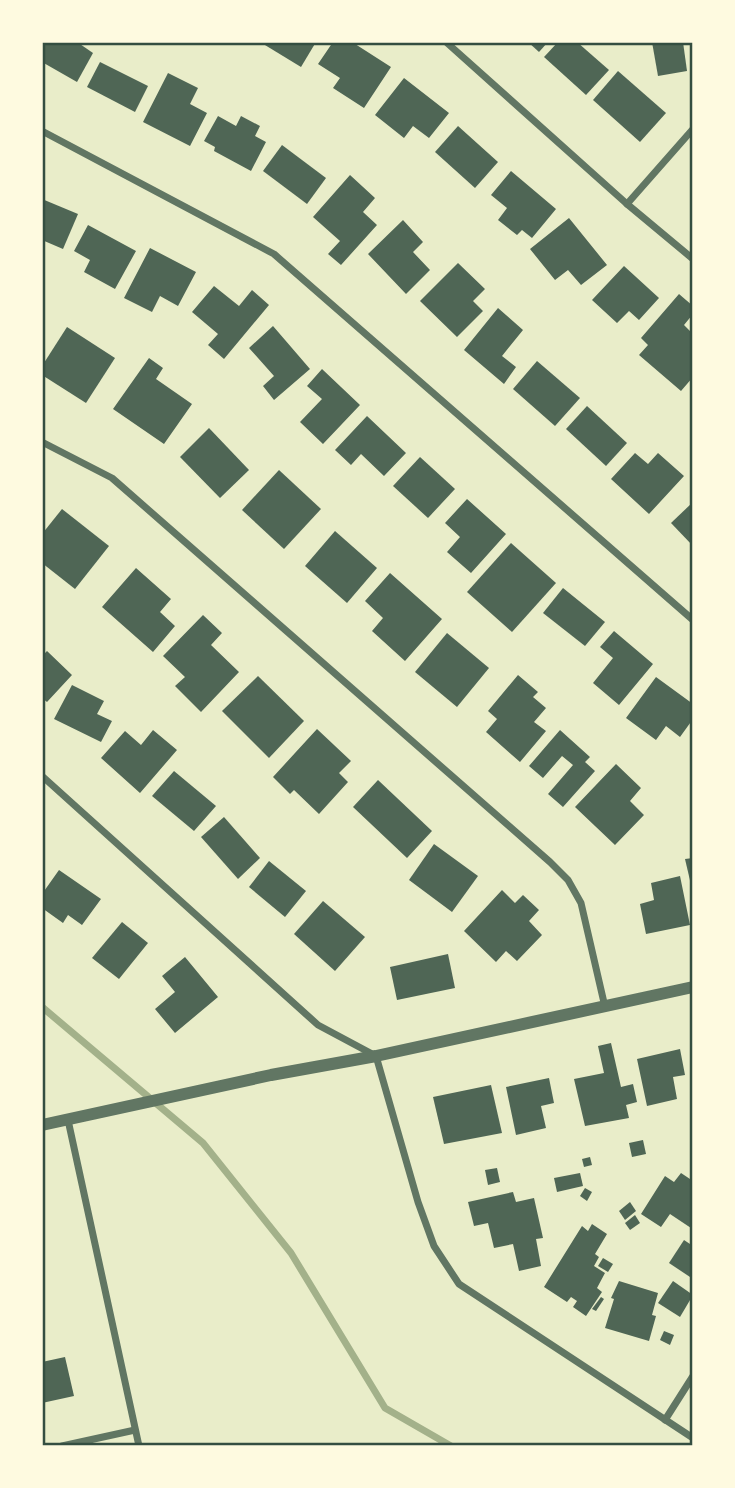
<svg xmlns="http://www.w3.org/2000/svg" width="735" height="1488" font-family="Karla,sans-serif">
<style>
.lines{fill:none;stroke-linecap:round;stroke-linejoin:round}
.stream{stroke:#a3b18a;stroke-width:7}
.building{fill:#4f6655}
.minor{stroke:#617663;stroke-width:7}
.tertiary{stroke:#617663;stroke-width:12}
.neatline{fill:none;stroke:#344e41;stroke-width:2.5}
</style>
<rect width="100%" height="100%" fill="#e9edc9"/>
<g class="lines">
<!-- stream -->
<path class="stream" d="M42,1007L203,1143L291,1253L385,1408L451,1446"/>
</g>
<!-- building -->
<g class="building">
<path d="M42,42H77L93,53L77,82L42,62Z"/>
<path d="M260,42H316L301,67Z"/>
<path d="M333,42H352L391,67L364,108L333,88L340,78L318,64Z"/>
<path d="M528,42H548L539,52Z"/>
<path d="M558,42H577L609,70L586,95L544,57Z"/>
<path d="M652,42H683L687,71L658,76Z"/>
<path d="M100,62L148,86L135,112L87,87Z"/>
<path d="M618,71L666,113L640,142L593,100Z"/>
<path d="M168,73L198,88L190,104L207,113L190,146L143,122Z"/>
<path d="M404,78L449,113L429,138L413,126L404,138L375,115Z"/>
<path d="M218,116L236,126L241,116L260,126L255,136L266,142L251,171L214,151L215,147L204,141Z"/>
<path d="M458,126L498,162L475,188L435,152Z"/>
<path d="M282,145L326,178L307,204L263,171Z"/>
<path d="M511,171L556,209L532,238L522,230L517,235L498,220L507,208L491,195Z"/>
<path d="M350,175L375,198L363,212L377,225L341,265L328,254L340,241L313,217Z"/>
<path d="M42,199L78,214L63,249L42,240Z"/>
<path d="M569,218L607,265L581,285L568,270L555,280L530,249Z"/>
<path d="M403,220L423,242L413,252L430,270L406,294L368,254Z"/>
<path d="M88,225L136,251L115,289L84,272L90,260L74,251Z"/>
<path d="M150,248L196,272L178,306L160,296L152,312L124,298Z"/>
<path d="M458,263L485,289L473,301L483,311L457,337L420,301Z"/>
<path d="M624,266L659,298L639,320L629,311L617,323L592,300Z"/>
<path d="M214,286L239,306L252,290L269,305L224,359L208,345L218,334L192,312Z"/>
<path d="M679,294L693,306V314L684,325L693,334V377L681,391L639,355L648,345L641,338Z"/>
<path d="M498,308L523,330L502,356L516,367L504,384L464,350Z"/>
<path d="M273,326L310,369L274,400L263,386L274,376L249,348Z"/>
<path d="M67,327L115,358L86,403L42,375V366Z"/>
<path d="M149,358L163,368L156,379L192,404L164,444L113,409Z"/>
<path d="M537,361L580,398L555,426L513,389Z"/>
<path d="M322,369L360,405L323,444L300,422L322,399L307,386Z"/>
<path d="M587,406L627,443L606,466L566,429Z"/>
<path d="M367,416L406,453L384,476L361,454L351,465L335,450Z"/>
<path d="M209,428L249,470L220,498L180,457Z"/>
<path d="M635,453L648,464L658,453L684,476L649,514L611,479Z"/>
<path d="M420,457L455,489L428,518L393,486Z"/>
<path d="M279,470L321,509L284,549L242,510Z"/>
<path d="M467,499L506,534L471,573L447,552L460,537L445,523Z"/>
<path d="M693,502V546L671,523Z"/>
<path d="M62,509L109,546L75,589L42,563V534Z"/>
<path d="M335,531L377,568L347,603L305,566Z"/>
<path d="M511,543L556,583L512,632L467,592Z"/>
<path d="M136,568L171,599L160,612L175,626L153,652L102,607Z"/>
<path d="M390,573L442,619L405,661L372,631L383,618L365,601Z"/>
<path d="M563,588L605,622L585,646L543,613Z"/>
<path d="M203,615L222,633L211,645L239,672L201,712L175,686L185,677L163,656Z"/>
<path d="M614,631L653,664L619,705L593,683L613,658L600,647Z"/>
<path d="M447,633L489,668L457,707L415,672Z"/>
<path d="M47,651L72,675L47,702L42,698V653L44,654Z"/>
<path d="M518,675L538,692L533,697L546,708L534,722L546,731L520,762L486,732L497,719L488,711Z"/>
<path d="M258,676L304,721L269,758L222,711Z"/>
<path d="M656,677L693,704V719L680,737L666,726L656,740L626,718Z"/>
<path d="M72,685L104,701L97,714L112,721L101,742L54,719Z"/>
<path d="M317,729L351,761L339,773L348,782L319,814L294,790L290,794L273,777Z"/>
<path d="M153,730L177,750L140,793L101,758L125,731L141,745Z"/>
<path d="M560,730L590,757L585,762L595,771L563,807L548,794L573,765L562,756L543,778L529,766Z"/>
<path d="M616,764L641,788L630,801L644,815L615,845L575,807Z"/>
<path d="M174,771L216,806L194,831L152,796Z"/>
<path d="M378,780L432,831L407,858L353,807Z"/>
<path d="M224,817L260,858L238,879L201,837Z"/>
<path d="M434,844L478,876L452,912L409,880Z"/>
<path d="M693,858V889H692L685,859Z"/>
<path d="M269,861L306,891L285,917L249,887Z"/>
<path d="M59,870L101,899L82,925L68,915L63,923L42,908V894Z"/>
<path d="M680,876L690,925L646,934L640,904L654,900L651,883Z"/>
<path d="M502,890L515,903L523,895L539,910L529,921L542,935L517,961L506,951L496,962L464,931Z"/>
<path d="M323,901L365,937L335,971L294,934Z"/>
<path d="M122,922L148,943L119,979L92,958Z"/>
<path d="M448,954L455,988L397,1000L390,967Z"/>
<path d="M185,957L218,997L175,1033L155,1009L175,992L162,976Z"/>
<path d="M611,1043L621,1087L633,1084L637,1102L626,1105L629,1118L585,1126L574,1079L604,1073L598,1046Z"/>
<path d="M680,1049L685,1075L673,1077L677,1099L647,1106L637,1059Z"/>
<path d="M549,1078L554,1103L541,1106L546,1128L516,1135L506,1087Z"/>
<path d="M491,1085L502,1133L444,1144L433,1097Z"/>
<path d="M643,1140L646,1154L632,1157L629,1143Z"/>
<path d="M590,1157L592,1165L584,1167L582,1159Z"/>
<path d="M497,1168L500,1182L488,1185L485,1170Z"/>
<path d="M580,1173L583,1186L557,1192L554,1178Z"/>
<path d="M681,1173L693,1181V1224L691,1228L670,1214L661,1227L641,1214L665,1176L674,1182Z"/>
<path d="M585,1188L592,1192L587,1201L580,1196Z"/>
<path d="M513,1192L516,1202L534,1198L543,1238L536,1239L541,1266L519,1271L513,1244L494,1248L488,1223L474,1226L468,1202Z"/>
<path d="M630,1202L636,1211L625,1220L619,1211Z"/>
<path d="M635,1215L640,1223L630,1230L625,1223Z"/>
<path d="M592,1224L607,1234L595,1254L599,1257L594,1266L605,1273L597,1288L602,1292L586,1316L573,1307L577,1301L571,1297L567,1302L544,1287L582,1226L588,1231Z"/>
<path d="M684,1240L693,1246V1279L669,1263Z"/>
<path d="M603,1258L613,1264L608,1272L598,1266Z"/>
<path d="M619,1281L658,1293L652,1315L656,1316L649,1341L605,1328L614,1299L611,1298Z"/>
<path d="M673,1281L693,1295L680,1317L658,1303Z"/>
<path d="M601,1297L604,1299L596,1311L592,1309Z"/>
<path d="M664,1331L674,1335L670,1345L660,1340Z"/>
<path d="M65,1357L74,1396L42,1403V1362Z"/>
</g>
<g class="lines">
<!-- minor -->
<g class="minor">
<path d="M446,42L627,204L693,259"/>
<path d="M42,131L274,254L693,620"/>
<path d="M627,204L693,129"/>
<path d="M42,442L112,478L550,862L568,880L581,903L605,1007"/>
<path d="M42,776L318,1025L376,1056L418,1202L434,1246L459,1284L693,1438"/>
<path d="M68,1120L139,1446"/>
<path d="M665,1420L693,1376"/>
<path d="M62,1446L135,1430"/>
</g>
<!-- tertiary -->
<path class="tertiary" d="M42,1125L271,1075L376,1056L693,987"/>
</g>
<!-- border -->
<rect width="735" height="1488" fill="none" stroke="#fefae0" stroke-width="88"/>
<rect x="44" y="44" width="647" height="1400" class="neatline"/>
</svg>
